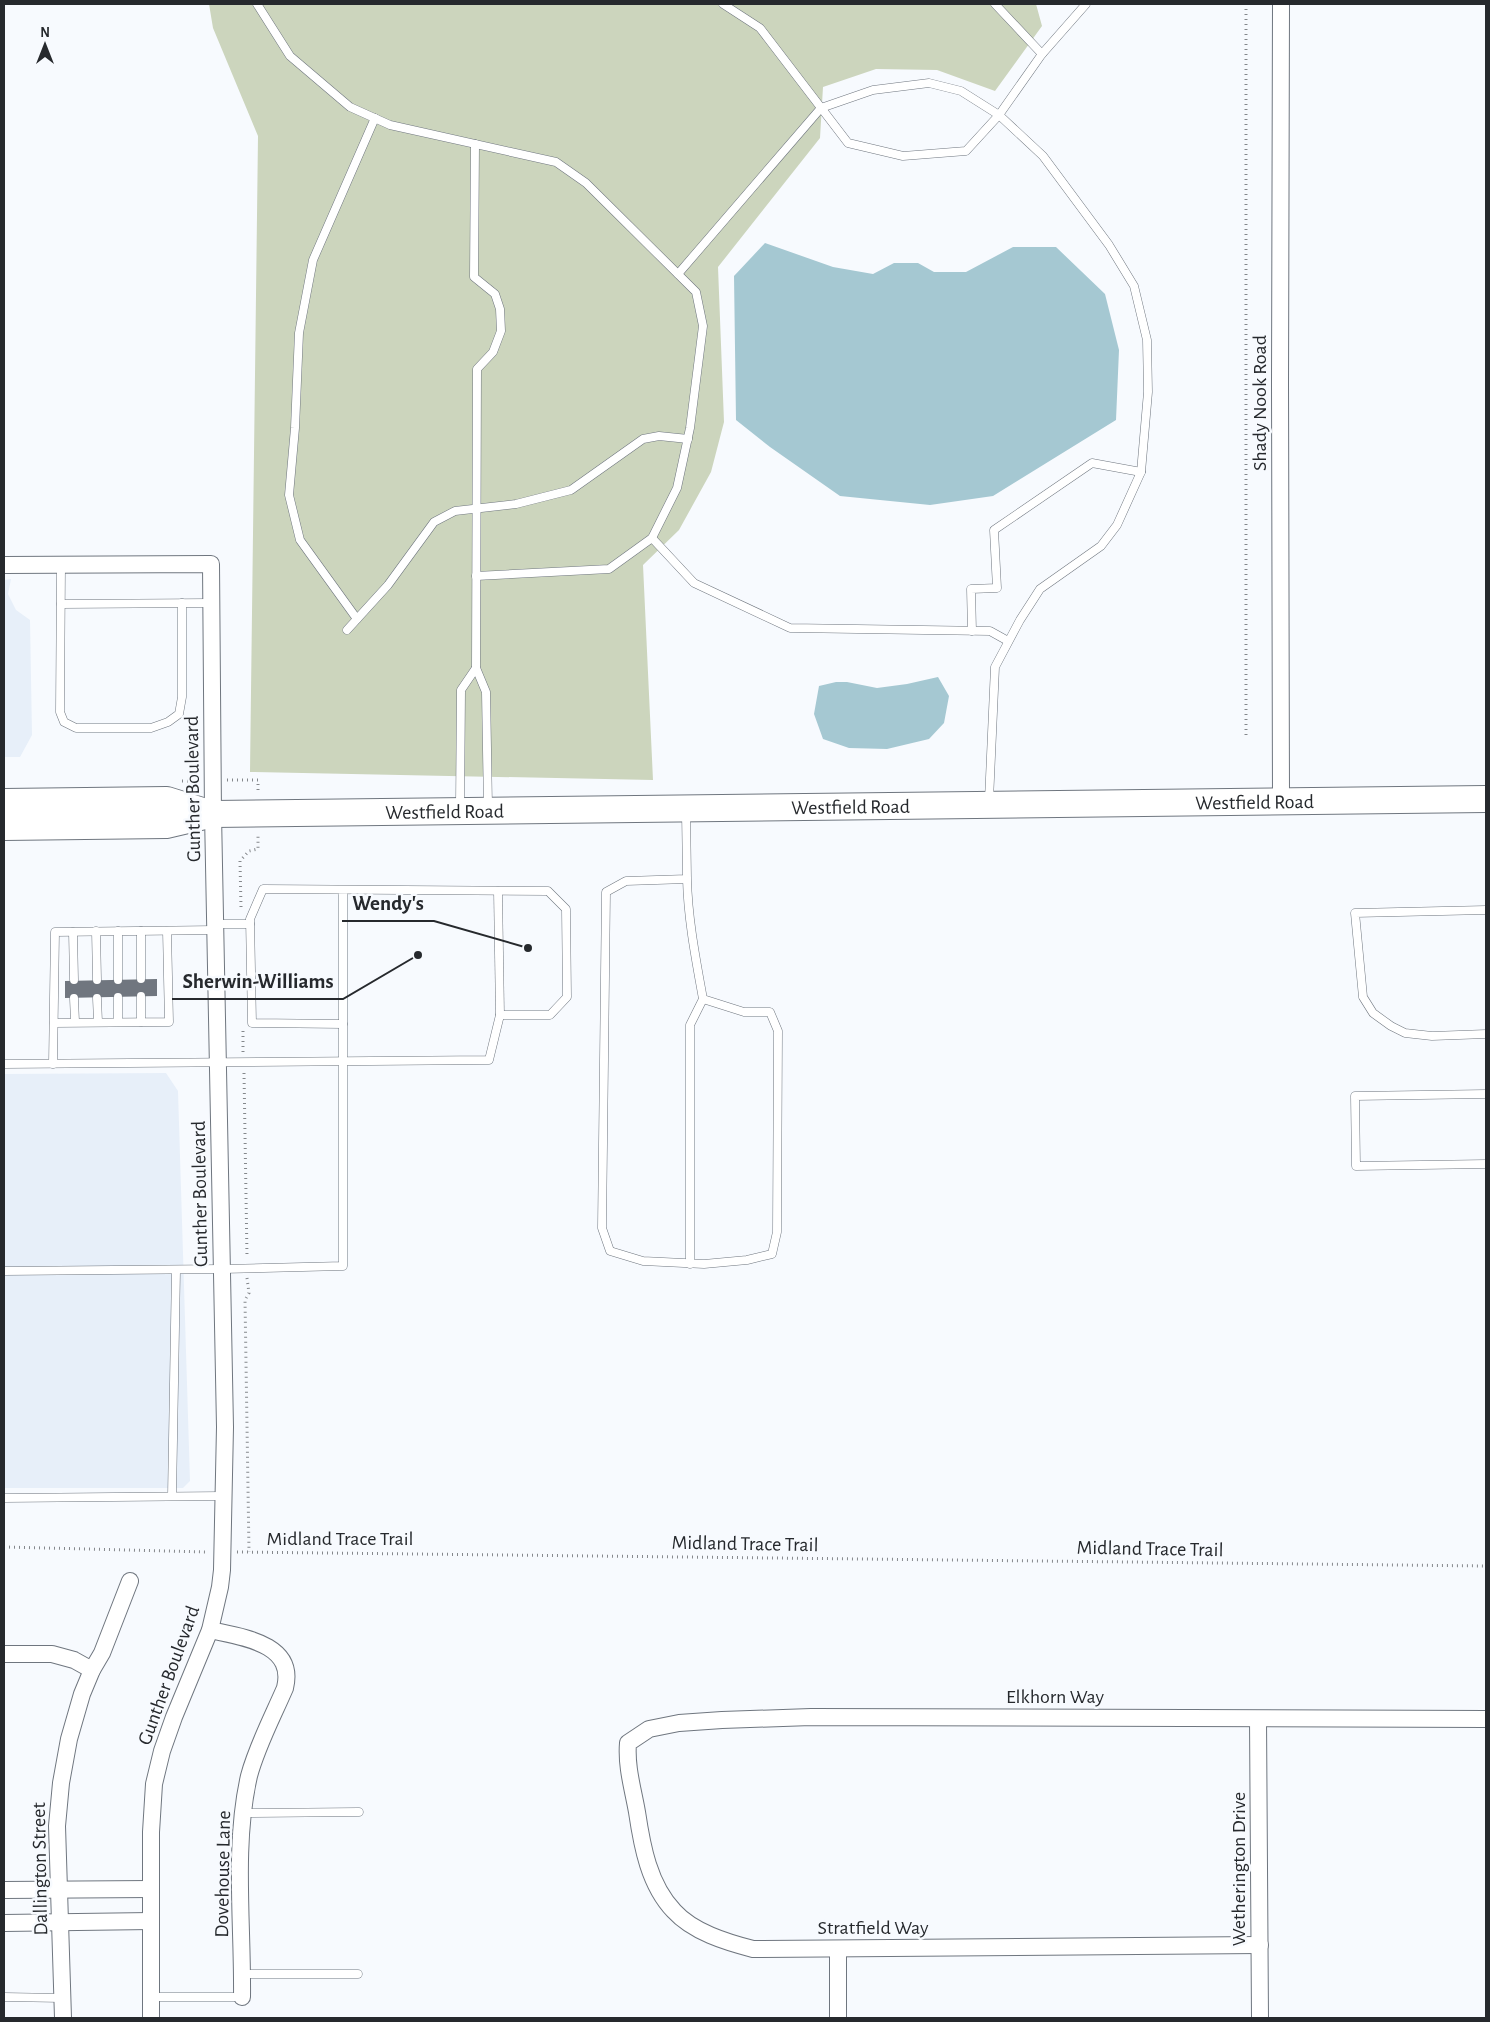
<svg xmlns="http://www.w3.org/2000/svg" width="1490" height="2022" font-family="'Alegreya Sans',sans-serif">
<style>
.built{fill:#e7eff9}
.green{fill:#ccd5bd}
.water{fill:#a5c8d2}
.building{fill:#70767f}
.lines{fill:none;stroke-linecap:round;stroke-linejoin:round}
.lane-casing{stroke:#6f767f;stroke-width:9}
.street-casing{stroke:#6f767f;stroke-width:18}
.primary-casing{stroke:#6f767f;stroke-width:28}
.path{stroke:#84878b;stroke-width:3;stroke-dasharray:1 4;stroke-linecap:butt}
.lane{stroke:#fff;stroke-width:8}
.street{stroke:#fff;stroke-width:16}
.primary{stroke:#fff;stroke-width:26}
.labels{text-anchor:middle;stroke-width:5;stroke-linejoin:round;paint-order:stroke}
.street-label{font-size:20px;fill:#26292d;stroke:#f7fafe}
.leader{fill:none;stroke:#26292d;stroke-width:2}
.callout-dot{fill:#26292d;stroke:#f7fafe;stroke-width:2}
.callout-label{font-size:21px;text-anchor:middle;font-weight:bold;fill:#26292d;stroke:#f7fafe;stroke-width:5;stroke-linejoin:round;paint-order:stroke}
</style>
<rect width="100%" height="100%" fill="#f7fafe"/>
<!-- built -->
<g class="built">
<path d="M11,579L8,594L16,610L30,620L32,735L20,757H4V580Z"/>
<path d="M166,1073L178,1091L190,1481L183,1488H4V1074Z"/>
</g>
<!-- green -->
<path class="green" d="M209,4H1036L1042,26L995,91L937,70L876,69L823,87L820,138L718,267L724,422L711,472L679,530L643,565L653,780L250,772L258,136L213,28Z"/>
<!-- water -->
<g class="water">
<path d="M765,243L833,267L873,274L894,263H918L934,272H966L1013,247H1056L1105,294L1119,350L1116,420L993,496L930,505L840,496L770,447L736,420L734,276Z"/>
<path d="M938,677L949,696L944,723L929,739L887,749L849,748L823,739L814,714L819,686L836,682H847L877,688L907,684Z"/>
</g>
<!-- building -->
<path class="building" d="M157,979V996L65,998V981Z"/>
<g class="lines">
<defs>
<g id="lane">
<path d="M257,4L290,56L350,107L390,125L556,162L586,183L696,292L703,326L690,428L677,488L652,538L609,569L476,576"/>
<path d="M723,4L760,28L848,143L903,156L966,151L999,115L1042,54L1086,4"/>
<path d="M995,4L1042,54"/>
<path d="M475,144L474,277L495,294L500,309L501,331L493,352L477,369L476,668L486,692L488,806"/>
<path d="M678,274L821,108L873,90L929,83L961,91L999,115L1043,156L1109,245L1134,286L1147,340L1148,392L1141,472L1117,525L1101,546L1040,589L1020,620L995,667L989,800"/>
<path d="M652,538L694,583L790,628L990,631L1008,641"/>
<path d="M61,565L60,712L64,722L76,728H151L168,722L179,714L182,697V603"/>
<path d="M61,604L211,603"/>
<path d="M357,619L300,540L289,495L295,428L299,333L313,260L375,118"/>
<path d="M347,630L388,585L434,522L455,511L516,504L571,490L643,439L659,436L688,439"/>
<path d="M972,631L971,589L997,588L994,530L1092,463L1141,472"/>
<path d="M460,806L461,690L476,668"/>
<path d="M686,812L687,879C688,920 696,960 703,999L744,1012H770L778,1031L777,1232L772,1254L747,1260L704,1264L643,1261L610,1251L602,1228L606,892L626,881L687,879"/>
<path d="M498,891L500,1015"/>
<path d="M1486,910L1355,913L1363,997L1373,1013L1391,1026L1405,1033L1432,1036L1486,1034"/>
<path d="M215,924H250"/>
<path d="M96,931L97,980"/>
<path d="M118,931V980"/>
<path d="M141,931V979"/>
<path d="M73,932L74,980"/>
<path d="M141,996V1022"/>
<path d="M118,997V1022"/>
<path d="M74,998L75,1022"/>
<path d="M97,998L98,1022"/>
<path d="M54,1023L169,1022L167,931"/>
<path d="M4,1064L489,1060L500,1015H550L567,997L566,909L548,891C453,891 358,890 263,889L250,919L252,1023L343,1024V890"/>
<path d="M53,1064L55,932L215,930"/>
<path d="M1486,1094L1355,1096L1356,1166L1486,1164"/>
<path d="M690,1264V1025L703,999"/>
<path d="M4,1271L222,1269L343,1266V1024"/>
<path d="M172,1496L176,1270"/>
<path d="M4,1498L223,1496"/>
<path d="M243,1813L359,1812"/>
<path d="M242,1974H358"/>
<path d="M4,1997L62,1998"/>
<path d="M151,1997H242"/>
</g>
<g id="street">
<path d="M1281,4L1280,384L1281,801"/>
<path d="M4,565L211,564L213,814L225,1427L222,1570L220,1587L210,1630L174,1717L162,1751L154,1784L151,1832V2018"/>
<path d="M210,1630C241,1637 296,1643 285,1688C273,1716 257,1746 249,1776C233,1846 243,1925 242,1997"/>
<path d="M4,1654H52L74,1660L92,1670"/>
<path d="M1258,1719L1260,2018"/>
<path d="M4,1890L151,1889"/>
<path d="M4,1923L151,1921"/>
<path d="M1260,1945L753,1949C726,1942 693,1932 674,1911C649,1885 642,1846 637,1812C633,1789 626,1767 628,1743L649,1729L679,1723L722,1720L811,1717L1486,1719"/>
<path d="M838,1949V2018"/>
<path d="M63,2018L57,1826L61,1783L69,1739L82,1694L92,1670L102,1653L130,1581"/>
</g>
<g id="primary">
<path d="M4,802L167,800L212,814"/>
<path id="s1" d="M4,827L166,825L213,814L1486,799"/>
</g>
</defs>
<!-- lane casing -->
<use href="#lane" class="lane-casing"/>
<!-- street casing -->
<use href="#street" class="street-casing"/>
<!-- primary casing -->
<use href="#primary" class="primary-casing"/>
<!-- path -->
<g class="path">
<path d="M1246,4V737"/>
<path d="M227,780H258V793"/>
<path d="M182,781H198"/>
<path d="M241,907L240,861L249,851L258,849V834"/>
<path d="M243,1031V1052"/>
<path d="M244,1073L247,1257"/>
<path d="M247,1278L249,1293L245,1300L249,1552"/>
<path d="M4,1547L208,1552"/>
<path d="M237,1552L1486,1566"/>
</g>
<!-- lane -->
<use href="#lane" class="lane"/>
<!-- street -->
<use href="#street" class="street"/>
<!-- primary -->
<use href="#primary" class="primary"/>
</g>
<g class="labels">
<!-- street labels -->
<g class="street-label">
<text transform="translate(1259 403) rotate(-90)" y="7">Shady Nook Road</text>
<text transform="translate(192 789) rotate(-91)" y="7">Gunther Boulevard</text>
<text dy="7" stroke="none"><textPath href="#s1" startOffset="1252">Westfield Road</textPath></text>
<text dy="7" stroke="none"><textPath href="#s1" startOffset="848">Westfield Road</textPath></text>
<text dy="7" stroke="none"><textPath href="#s1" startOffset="442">Westfield Road</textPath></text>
<text transform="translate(199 1194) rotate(-91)" y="7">Gunther Boulevard</text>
<text x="340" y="1545">Midland Trace Trail</text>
<text transform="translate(745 1543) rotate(1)" y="7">Midland Trace Trail</text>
<text transform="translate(1150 1548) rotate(1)" y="7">Midland Trace Trail</text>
<text transform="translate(168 1675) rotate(-70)" y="7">Gunther Boulevard</text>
<text x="1055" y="1703">Elkhorn Way</text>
<text transform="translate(39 1869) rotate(-91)" y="7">Dallington Street</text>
<text transform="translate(1238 1869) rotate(-90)" y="7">Wetherington Drive</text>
<text transform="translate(222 1874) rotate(-89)" y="7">Dovehouse Lane</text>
<text x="873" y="1934">Stratfield Way</text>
</g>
</g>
<!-- callouts -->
<path class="leader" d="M528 948L434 921H342M418 955L343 999H172"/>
<g class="callout-dot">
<circle cx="528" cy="948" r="5"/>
<circle cx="418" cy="955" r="5"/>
</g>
<g class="callout-label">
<text x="388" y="910">Wendy's</text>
<text x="258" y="988">Sherwin-Williams</text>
</g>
<!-- border -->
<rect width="1490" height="2022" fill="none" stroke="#26292d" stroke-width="10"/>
<!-- north arrow -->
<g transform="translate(45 45)" stroke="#f7fafe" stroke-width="4" paint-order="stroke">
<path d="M0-4L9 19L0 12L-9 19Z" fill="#26292d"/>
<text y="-8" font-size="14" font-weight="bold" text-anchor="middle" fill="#26292d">N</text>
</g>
</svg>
